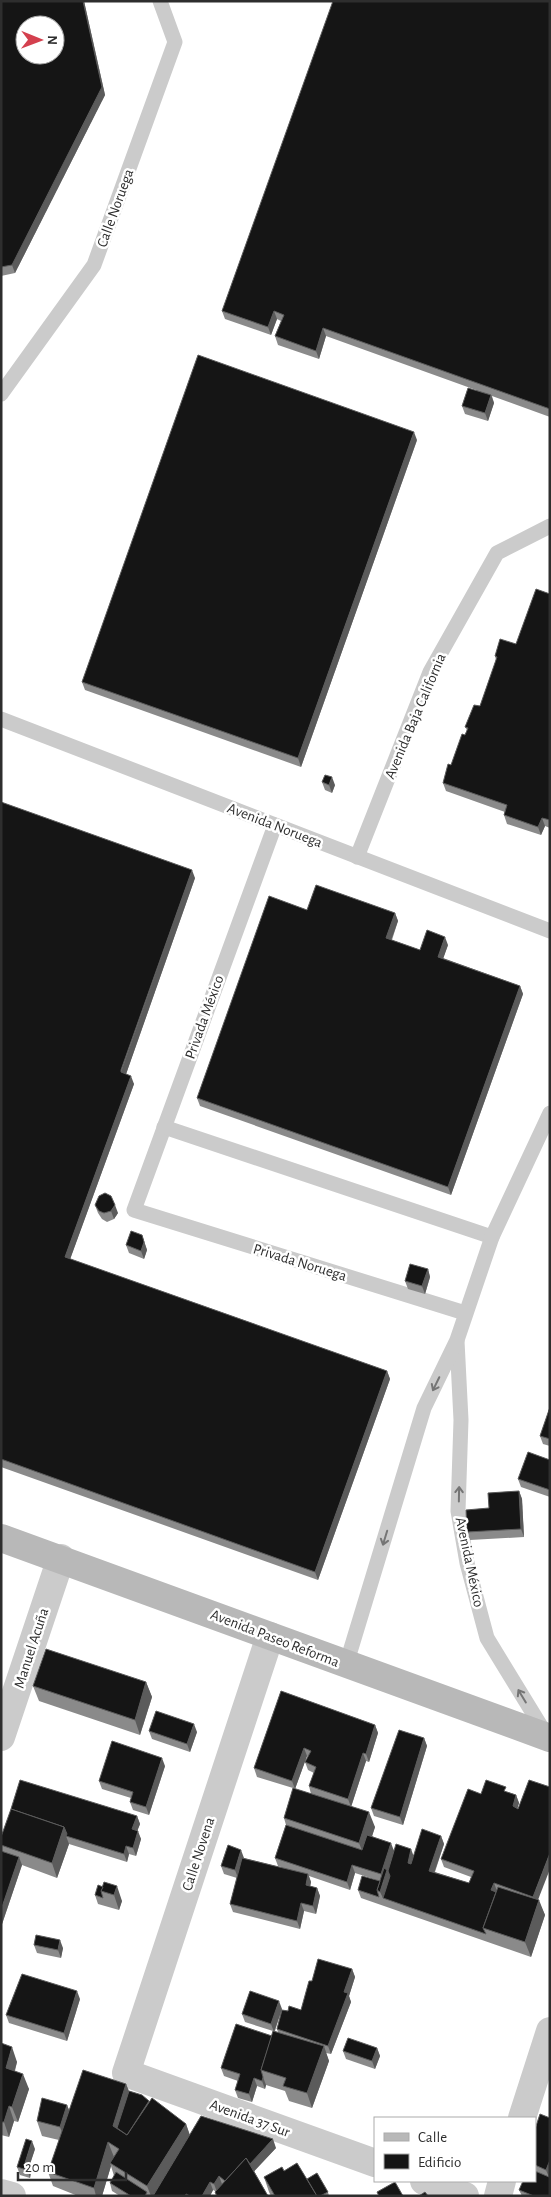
<svg xmlns="http://www.w3.org/2000/svg" width="551" height="2197" font-family="'Alegreya Sans',sans-serif">
<style>
.lines{fill:none;stroke-linecap:round;stroke-linejoin:round}
.service{stroke:#cbcbcb;stroke-width:15}
.minor{stroke:#cbcbcb;stroke-width:28}
.secondary{stroke:#b8b8b8;stroke-width:28}
.wall{fill:#8a8a8a;fill-rule:evenodd}
.shaded-wall{fill:#5b5b5b}
.building{fill:#151515;stroke:#5b5b5b;fill-rule:evenodd}
.oneway{stroke:#757575}
.labels{text-anchor:middle;stroke-width:5;stroke-linejoin:round;paint-order:stroke}
.street-label{font-size:15px;fill:#2e2e2e;stroke:#fff}
</style>
<rect width="100%" height="100%" fill="#fff"/>
<g class="lines">
<!-- service -->
<g class="service">
<path d="M1,394L94,265L175,42L160,1"/>
<path d="M1,719L550,931"/>
<path d="M275,825L134,1210L465,1313"/>
<path d="M357,857L430,672L497,553L550,526"/>
<path d="M164,1127L492,1237"/>
<path d="M457,1341L461,1420L458,1511L467,1563L487,1638L547,1736"/>
<path d="M346,1665L424,1408L457,1340L492,1237L550,1113"/>
</g>
<!-- minor -->
<g class="minor">
<path d="M270,1636L126,2073L375,2163"/>
<path d="M1,1737L61,1558"/>
<path d="M522,2118L550,2031"/>
<path d="M424,2181L465,2196"/>
<path d="M1,2193L12,2196"/>
<path d="M498,2196L502,2181"/>
</g>
<!-- secondary -->
<path class="secondary" d="M1,1538L550,1738"/>
</g>
<!-- wall -->
<g class="wall">
<path d="M1,1H84L105,95L15,273L1,276Z"/>
<path d="M550,1V417L492,396L494,403L488,421L465,414L462,406L476,390L326,336L319,359L278,345L275,336L281,321L277,319L271,335L225,319L222,311Z"/>
<path d="M417,440L301,767L85,690L82,682Z"/>
<path d="M550,594V828L545,826L541,835L507,824L504,815L505,812L446,791L443,783L465,735L467,730L465,727L480,706L496,660L495,656L516,644Z"/>
<path d="M322,782L335,785L332,793L325,790Z"/>
<path d="M1,802L195,878L126,1074L134,1084L70,1259L387,1371L390,1379L318,1580L1,1467Z"/>
<path d="M307,910L395,913L398,921L392,940L420,950L448,945L443,958L520,986L523,994L451,1195L200,1106L197,1098Z"/>
<path d="M95,1205L118,1213L114,1219L107,1222L102,1219L98,1213Z"/>
<path d="M142,1235L147,1250L144,1259L129,1253L126,1245Z"/>
<path d="M428,1269L430,1277L425,1294L408,1289L405,1281Z"/>
<path d="M550,1407V1446L543,1444L540,1436Z"/>
<path d="M550,1460V1497L521,1487L518,1479Z"/>
<path d="M519,1491L522,1499L524,1537L470,1540L467,1532Z"/>
<path d="M146,1682L152,1697L140,1735L39,1701L33,1686Z"/>
<path d="M281,1691L375,1725L378,1733L369,1762L366,1761L351,1807L375,1827L372,1836L394,1850L414,1855L441,1836L444,1844L435,1872L469,1883L471,1877L444,1867L441,1859L481,1794L507,1792L516,1795L519,1803L517,1808L538,1900L545,1915L531,1957L361,1898L358,1890L380,1881L355,1873L350,1890L309,1876L311,1882L310,1886L317,1888L320,1896L316,1914L304,1911L300,1929L233,1912L230,1904L237,1878L224,1874L221,1866L244,1858L284,1868L278,1866L275,1858L286,1825L284,1818L293,1788L257,1777L254,1768ZM307,1756L308,1757L305,1762L308,1770L314,1773L309,1786L311,1794L295,1789Z"/>
<path d="M149,1731L197,1732L190,1752L152,1739Z"/>
<path d="M424,1738L427,1746L403,1825L374,1816L371,1808Z"/>
<path d="M165,1766L149,1815L133,1810L130,1802L131,1798L102,1789L99,1781Z"/>
<path d="M137,1816L140,1824L137,1831L141,1839L136,1856L129,1854L127,1862L69,1844L57,1878L22,1865L1,1927V1837Z"/>
<path d="M103,1887L122,1901L119,1910L98,1904L95,1895Z"/>
<path d="M34,1945L63,1948L61,1958L37,1953Z"/>
<path d="M352,1969L355,1977L349,1996L351,2002L331,2054L326,2053L329,2061L312,2108L289,2101L285,2091L266,2085L265,2089L257,2086L252,2102L238,2098L235,2090L238,2081L224,2076L221,2068L272,2036L273,2031L245,2022L242,2014L282,2009V2010L288,2011L301,2010L312,1981ZM280,2015L277,2029L278,2032L275,2031Z"/>
<path d="M80,1999L67,2041L9,2023L6,2015Z"/>
<path d="M1,2043L17,2062L15,2071L29,2089L18,2122L14,2121L9,2137L1,2135Z"/>
<path d="M377,2048L380,2056L375,2069L346,2059L343,2051Z"/>
<path d="M126,2084L129,2091L149,2101L186,2124L190,2135L276,2148L254,2171L268,2196H216L215,2191L213,2190L210,2196H120L112,2191L110,2183L114,2176L111,2166L102,2196H78L53,2186L48,2172L59,2140L42,2136L37,2121L67,2105L69,2110Z"/>
<path d="M550,2118V2196H522L519,2190L535,2181V2129Z"/>
<path d="M35,2149L29,2167L31,2172L30,2178L20,2175L17,2167Z"/>
<path d="M284,2171L307,2179L328,2192L329,2196H271L269,2192L264,2177Z"/>
</g>
<!-- shaded-wall -->
<g class="shaded-wall">
<path d="M83,1H84L105,95L15,273L12,265Z"/>
<path d="M274,311L277,319L271,335L268,327Z"/>
<path d="M323,328L326,336L319,359L316,351Z"/>
<path d="M491,395L494,403L488,421L485,413Z"/>
<path d="M414,432L417,440L301,767L298,758Z"/>
<path d="M332,777L335,785L332,793L329,785Z"/>
<path d="M542,818L545,826L541,835L538,827Z"/>
<path d="M192,870L195,878L124,1080L121,1072Z"/>
<path d="M395,913L398,921L389,946L386,938Z"/>
<path d="M445,937L448,945L441,965L438,957Z"/>
<path d="M520,986L523,994L451,1195L448,1187Z"/>
<path d="M131,1076L134,1084L68,1265L65,1257Z"/>
<path d="M115,1205L118,1213L114,1219L111,1211Z"/>
<path d="M142,1235L147,1250L144,1259L141,1251Z"/>
<path d="M428,1269L430,1277L425,1294L422,1286Z"/>
<path d="M387,1371L390,1379L318,1580L315,1572Z"/>
<path d="M519,1491L522,1499L524,1537L521,1529Z"/>
<path d="M146,1682L152,1697L140,1735L135,1720Z"/>
<path d="M194,1724L197,1732L190,1752L187,1744Z"/>
<path d="M375,1725L378,1733L369,1762L366,1754Z"/>
<path d="M424,1738L427,1746L403,1825L400,1817Z"/>
<path d="M304,1748L307,1756L295,1789L292,1781Z"/>
<path d="M363,1753L366,1761L351,1807L348,1799Z"/>
<path d="M162,1758L165,1766L149,1815L146,1807Z"/>
<path d="M516,1795L519,1803L516,1814L513,1806Z"/>
<path d="M369,1812L375,1827L365,1858L359,1843Z"/>
<path d="M137,1816L140,1824L135,1837L132,1829Z"/>
<path d="M64,1827L68,1836H66L69,1844L57,1878L52,1863Z"/>
<path d="M138,1831L141,1839L136,1856L133,1848Z"/>
<path d="M441,1836L444,1844L432,1879L429,1871Z"/>
<path d="M391,1843L394,1851L393,1885L383,1898L380,1892L384,1881L381,1874Z"/>
<path d="M126,1846L129,1854L127,1862L124,1854Z"/>
<path d="M411,1849L414,1857L411,1871L408,1863Z"/>
<path d="M241,1850L244,1858L238,1878L235,1870Z"/>
<path d="M550,1853V1869L536,1905L533,1897Z"/>
<path d="M19,1857L22,1865L1,1927V1910Z"/>
<path d="M352,1865L355,1873L350,1890L347,1882Z"/>
<path d="M308,1874L311,1882L309,1893L306,1885Z"/>
<path d="M494,1883L497,1891L494,1898L491,1890Z"/>
<path d="M117,1886L122,1901L119,1910L114,1895Z"/>
<path d="M317,1888L320,1896L316,1914L313,1906Z"/>
<path d="M539,1900L545,1915L531,1957L525,1942Z"/>
<path d="M301,1903L304,1911L300,1929L297,1921Z"/>
<path d="M60,1940L63,1948L61,1958L58,1950Z"/>
<path d="M352,1969L355,1977L349,1996L351,2002L331,2054L328,2046L344,1992Z"/>
<path d="M77,1991L80,1999L67,2041L64,2033Z"/>
<path d="M279,2001L282,2009L274,2032L271,2024Z"/>
<path d="M324,2046L329,2061L312,2108L307,2093Z"/>
<path d="M12,2047L17,2062L11,2083L6,2068Z"/>
<path d="M377,2048L380,2056L375,2069L372,2061Z"/>
<path d="M23,2074L29,2089L18,2122L12,2107Z"/>
<path d="M263,2077L266,2085L265,2089L262,2081Z"/>
<path d="M254,2078L257,2086L252,2102L249,2094Z"/>
<path d="M126,2084L132,2099L116,2133L113,2126Z"/>
<path d="M67,2105L73,2120L66,2142L60,2127Z"/>
<path d="M9,2106L14,2121L9,2137L4,2122Z"/>
<path d="M186,2124L191,2139L156,2196H151L147,2186Z"/>
<path d="M273,2139L276,2148L234,2193L231,2184Z"/>
<path d="M32,2141L35,2149L29,2167L31,2172L30,2178L25,2163Z"/>
<path d="M108,2142L114,2157L110,2163L111,2166L102,2196H96L94,2188Z"/>
<path d="M550,2160V2180L546,2170Z"/>
<path d="M219,2176L222,2184L217,2192L214,2184Z"/>
<path d="M210,2182L213,2190L210,2196H202Z"/>
</g>
<!-- building -->
<g class="building">
<path d="M1,1H83L102,87L12,265L1,267ZM25,25H55V55H25Z"/>
<path d="M333,1H550V409L323,328L316,351L275,336L284,315L274,311L268,327L222,311Z"/>
<path d="M198,355L414,432L298,758L82,682Z"/>
<path d="M468,388L491,395L485,413L462,406Z"/>
<path d="M536,589L550,594V820L542,818L538,827L504,815L507,805L443,783L448,764L451,765L462,734L465,735L468,728L465,727L474,705L480,706L497,657L495,656L500,639L516,644Z"/>
<path d="M325,775L332,777L329,785L322,782Z"/>
<path d="M1,802L192,870L121,1070V1072L131,1076L65,1257L387,1371L315,1572L1,1459Z"/>
<path d="M316,885L395,913L386,938L420,950L427,930L445,937L438,957L520,986L448,1187L197,1098L269,896L307,910Z"/>
<path d="M105,1193L111,1196L115,1205L111,1211L104,1213L99,1211L95,1205L99,1196Z"/>
<path d="M131,1231L142,1235L144,1242L141,1251L126,1245Z"/>
<path d="M410,1264L428,1269L422,1286L405,1281Z"/>
<path d="M550,1407V1439L540,1436Z"/>
<path d="M528,1452L550,1460V1490L518,1479Z"/>
<path d="M519,1491L521,1529L467,1532L466,1510L489,1508L488,1493Z"/>
<path d="M46,1649L146,1682L135,1720L33,1686Z"/>
<path d="M281,1691L375,1725L366,1754L363,1753L348,1799L309,1786L316,1767L305,1762L311,1751L304,1748L292,1781L254,1768Z"/>
<path d="M156,1711L194,1724L187,1744L149,1731Z"/>
<path d="M399,1730L424,1738L400,1817L371,1808Z"/>
<path d="M112,1741L162,1758L146,1807L130,1802L133,1792L99,1781Z"/>
<path d="M20,1780L137,1816L132,1829L138,1831L133,1848L126,1846L124,1854L66,1836L67,1834L64,1827L11,1809Z"/>
<path d="M486,1780L506,1787L504,1791L516,1795L513,1806L518,1809L529,1780L550,1787V1853L533,1897L494,1883L491,1890L496,1892L483,1928L486,1934L383,1898L390,1876L388,1871L396,1844L411,1849L408,1863L411,1864L422,1829L441,1836L429,1871L469,1883L474,1871L441,1859L468,1789L481,1794Z"/>
<path d="M293,1788L369,1812L359,1843L284,1818Z"/>
<path d="M11,1809L64,1827L52,1863L1,1845V1837Z"/>
<path d="M286,1825L362,1850L367,1835L391,1843L381,1874L352,1865L347,1882L275,1858Z"/>
<path d="M228,1845L241,1850L235,1870L221,1866Z"/>
<path d="M1,1851L19,1857L1,1910Z"/>
<path d="M242,1858L308,1874L306,1885L317,1888L313,1906L301,1903L297,1921L230,1904Z"/>
<path d="M384,1868L387,1870L380,1892L377,1890Z"/>
<path d="M362,1876L380,1881L377,1890L379,1897L358,1890Z"/>
<path d="M104,1882L117,1886L114,1895L101,1891Z"/>
<path d="M98,1885L103,1887L101,1891L103,1898L95,1895Z"/>
<path d="M498,1887L539,1900L525,1942L483,1928Z"/>
<path d="M36,1935L60,1940L58,1950L34,1945Z"/>
<path d="M318,1959L352,1969L344,1992L348,1993L328,2046L277,2029L282,2010L288,2011L289,2006L301,2010L309,1981H312Z"/>
<path d="M22,1974L77,1991L64,2033L6,2015Z"/>
<path d="M250,1991L279,2001L271,2024L242,2014Z"/>
<path d="M236,2024L272,2036L261,2070L263,2077L262,2081L254,2078L249,2094L235,2090L240,2074L221,2068Z"/>
<path d="M273,2031L324,2046L307,2093L283,2086L286,2078L261,2070Z"/>
<path d="M348,2038L377,2048L372,2061L343,2051Z"/>
<path d="M1,2043L12,2047L6,2068L23,2074L12,2107L9,2106L4,2122H1Z"/>
<path d="M83,2070L126,2084L113,2126L127,2135L152,2098L186,2124L147,2186L110,2163L119,2149L108,2142L94,2188L48,2172Z"/>
<path d="M129,2091L142,2095L149,2101L127,2135L117,2128Z"/>
<path d="M42,2098L67,2105L60,2127L37,2121Z"/>
<path d="M540,2114L550,2118V2160L546,2170L535,2165V2129Z"/>
<path d="M201,2116L273,2139L250,2164L246,2158L225,2181L219,2176L214,2184L210,2182L202,2196H190L186,2194L185,2196H153Z"/>
<path d="M26,2139L32,2141L25,2163L28,2164L27,2170L17,2167Z"/>
<path d="M246,2158L268,2196H217L215,2192Z"/>
<path d="M297,2163L317,2196H275L264,2177L282,2167L284,2171Z"/>
<path d="M535,2171L549,2177L550,2174V2196H534L519,2190L523,2181H535Z"/>
<path d="M116,2172L147,2192L145,2196H131L110,2183Z"/>
<path d="M317,2173L328,2192L320,2196H317L307,2179Z"/>
<path d="M395,2182L403,2196H379L377,2192Z"/>
<path d="M425,2192L428,2196H419Z"/>
</g>
<!-- one-way arrows -->
<defs><path id="oneway-shaft" d="M-6 0H5M1.5-3L5.5 0L1.5 3" fill="none" stroke-width="1.6" stroke-linecap="round" stroke-linejoin="round" transform="scale(1.25)"/></defs>
<g class="oneway">
<use href="#oneway-shaft" transform="translate(436 1384) rotate(116)"/>
<use href="#oneway-shaft" transform="translate(459 1494) rotate(-89)"/>
<use href="#oneway-shaft" transform="translate(385 1538) rotate(107)"/>
<use href="#oneway-shaft" transform="translate(522 1696) rotate(-121)"/>
</g>
<g class="labels">
<!-- street labels -->
<g class="street-label">
<text transform="translate(115 208) rotate(-70)" y="5">Calle Noruega</text>
<text transform="translate(415 716) rotate(-67)" y="5">Avenida Baja California</text>
<text transform="translate(275 825) rotate(21)" y="5">Avenida Noruega</text>
<text transform="translate(204 1017) rotate(-70)" y="5">Privada México</text>
<text transform="translate(300 1262) rotate(17)" y="5">Privada Noruega</text>
<text transform="translate(470 1562) rotate(78)" y="5">Avenida México</text>
<text transform="translate(275 1638) rotate(21)" y="5">Avenida Paseo Reforma</text>
<text transform="translate(31 1648) rotate(-72)" y="5">Manuel Acuña</text>
<text transform="translate(198 1854) rotate(-72)" y="5">Calle Novena</text>
<text transform="translate(250 2118) rotate(20)" y="5">Avenida 37 Sur</text>
</g>
</g>
<!-- border -->
<rect width="551" height="2197" fill="none" stroke="#2e2e2e" stroke-width="5"/>
<!-- legend -->
<rect x="374" y="2117" width="162" height="65" fill="#ffffff" stroke="#ababab"/>
<rect x="384" y="2133" width="25" height="8" fill="#b8b8b8" stroke="#ababab"/>
<text x="418" y="2142" font-size="15" fill="#2e2e2e">Calle</text>
<rect x="384" y="2154" width="25" height="15" fill="#151515" stroke="#ababab"/>
<text x="418" y="2167" font-size="15" fill="#2e2e2e">Edificio</text>
<!-- north arrow -->
<g transform="translate(40 40) rotate(91)"><circle r="24" fill="#ffffff" stroke="#ababab"/>
<path d="M0-4L9 19L0 12L-9 19Z" fill="#d4404e"/>
<text y="-8" font-size="14" font-weight="bold" text-anchor="middle" fill="#2e2e2e">N</text>
</g>
<!-- scale -->
<path d="M18 2172v8h108v-8" fill="none" stroke="#2e2e2e" stroke-width="2.5"/>
<text x="25" y="2172" font-size="15" fill="#2e2e2e" stroke="#ffffff" stroke-width="4" paint-order="stroke">20 m</text>
</svg>
